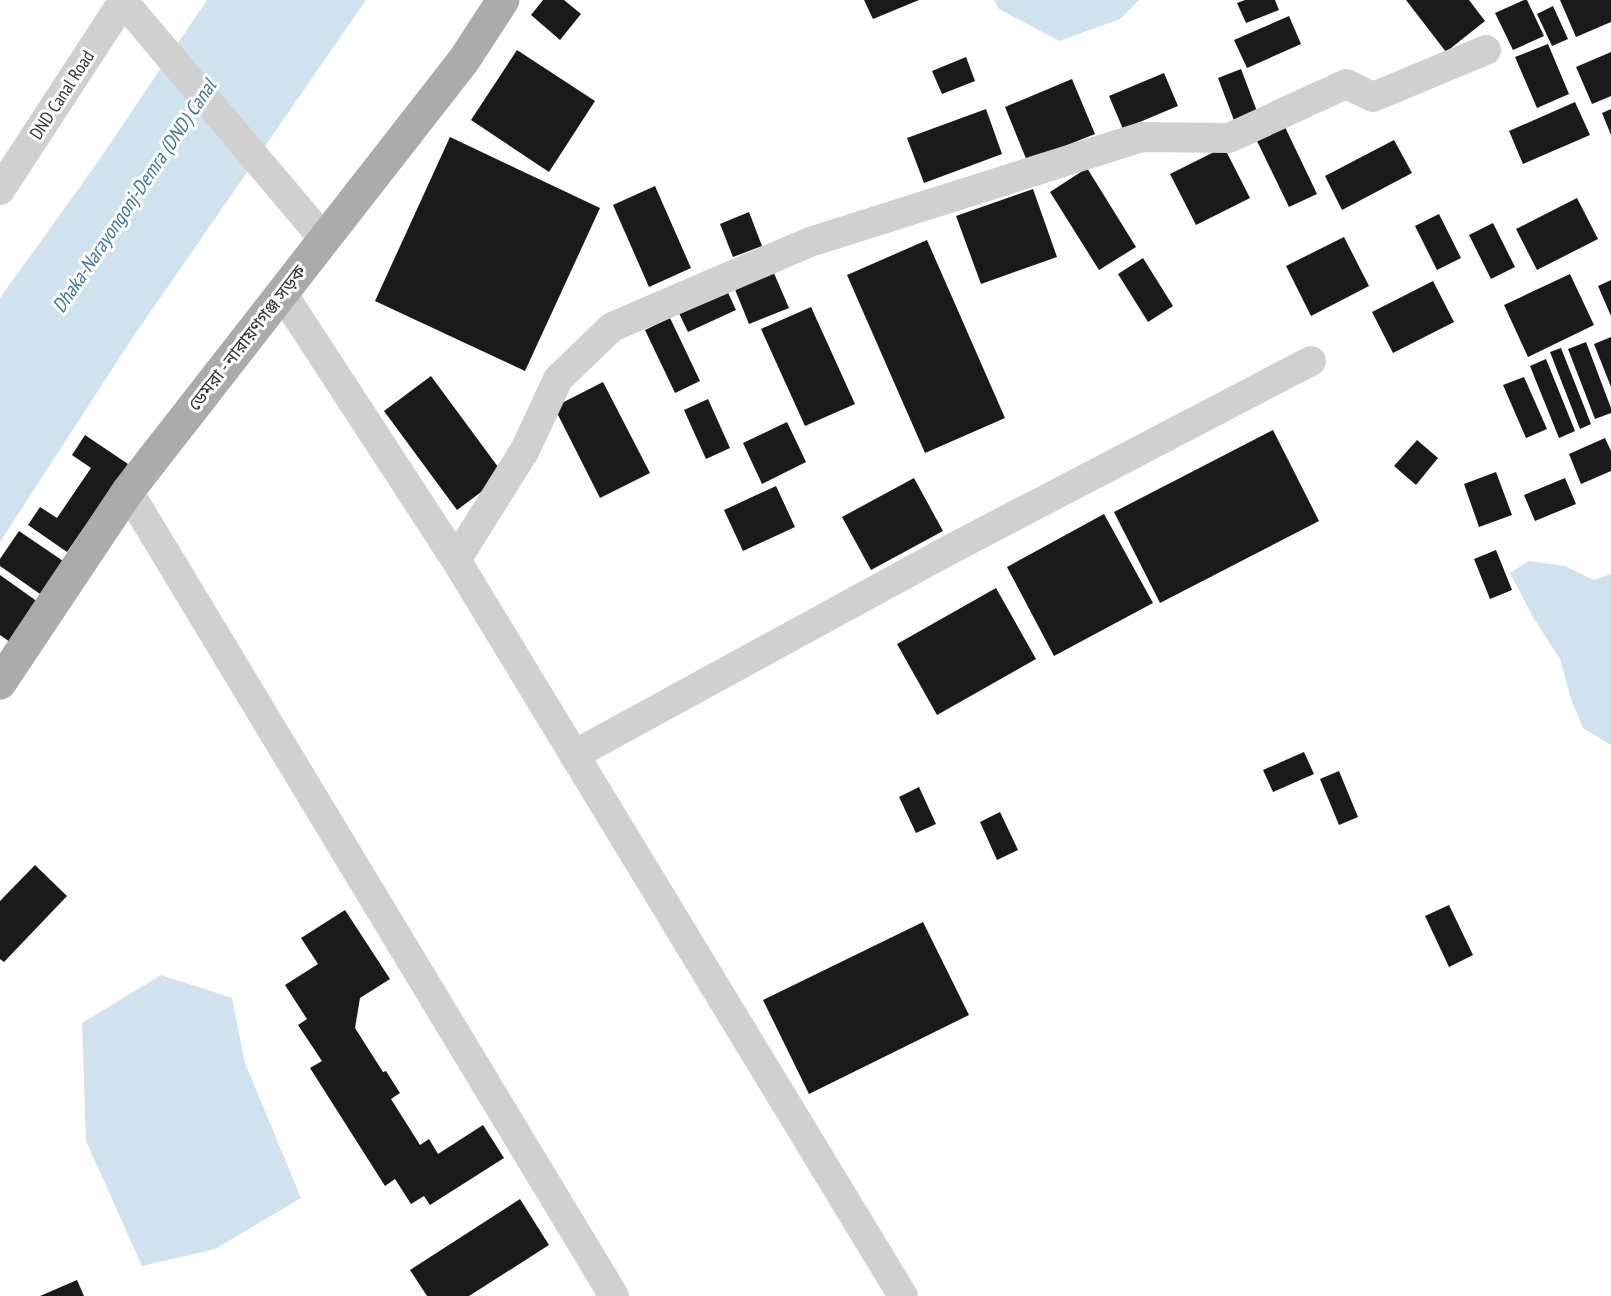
<svg xmlns="http://www.w3.org/2000/svg" width="1611" height="1296" font-family="'PT Sans Narrow','Noto Sans Bengali',sans-serif">
<style>
.water{fill:#cfe2ee}
.building{fill:#1a1a1a}
.lines{fill:none;stroke-linecap:round;stroke-linejoin:round}
.minor{stroke:#d0d0d0;stroke-width:30}
.major{stroke:#ababab;stroke-width:33}
.labels{text-anchor:middle;stroke-width:6;stroke-linejoin:round;paint-order:stroke}
.street-label{font-size:18px;fill:#333;stroke:#fff}
.water-label{font-size:20px;font-style:italic;fill:#3f7597;stroke:#fff}
</style>
<rect width="100%" height="100%" fill="#fff"/>
<!-- water -->
<g class="water">
<path d="M207,0H366L131,340L0,542V298L95,166Z"/>
<path d="M994,0H1139L1120,19L1059,41L999,9Z"/>
<path d="M1529,561L1565,566L1594,580L1611,574V745L1583,728L1571,699L1560,659L1533,617L1510,573Z"/>
<path d="M161,975L232,998L245,1063L301,1198L215,1249L142,1266L86,1141L82,1023Z"/>
</g>
<!-- building -->
<g class="building">
<path d="M543,0H564L581,14L560,40L531,15Z"/>
<path d="M864,0H919L873,19Z"/>
<path d="M1245,0H1275L1279,10L1246,23L1237,3Z"/>
<path d="M1406,0H1469L1485,21L1446,52Z"/>
<path d="M1524,0H1527L1544,36L1513,50L1495,13Z"/>
<path d="M1560,0H1611V22L1576,37Z"/>
<path d="M1553,6L1568,39L1552,46L1537,14Z"/>
<path d="M1289,16L1301,44L1247,68L1234,40Z"/>
<path d="M1548,44L1569,94L1537,108L1515,57Z"/>
<path d="M517,50L595,101L549,172L471,120Z"/>
<path d="M1611,52V96L1592,104L1576,67Z"/>
<path d="M966,57L975,81L942,94L932,71Z"/>
<path d="M1241,69L1258,114L1235,123L1218,78Z"/>
<path d="M1164,73L1178,106L1123,129L1109,96Z"/>
<path d="M1072,79L1095,134L1027,161L1005,107Z"/>
<path d="M1575,102L1590,135L1523,164L1509,131Z"/>
<path d="M986,109L1002,154L924,183L907,138Z"/>
<path d="M1611,109V135L1602,113Z"/>
<path d="M1284,125L1317,194L1289,207L1256,139Z"/>
<path d="M450,137L600,208L525,371L375,301Z"/>
<path d="M1394,140L1412,173L1342,210L1325,176Z"/>
<path d="M1224,147L1250,198L1196,225L1170,174Z"/>
<path d="M1087,168L1136,247L1099,270L1050,192Z"/>
<path d="M655,186L691,268L649,287L613,205Z"/>
<path d="M1033,189L1057,257L981,284L956,216Z"/>
<path d="M1577,198L1598,239L1537,270L1516,229Z"/>
<path d="M749,212L762,246L733,257L720,224Z"/>
<path d="M1439,214L1461,258L1437,270L1415,226Z"/>
<path d="M1493,223L1515,267L1491,279L1469,235Z"/>
<path d="M1344,237L1369,286L1311,316L1286,266Z"/>
<path d="M927,240L1005,418L925,453L847,275Z"/>
<path d="M1143,258L1173,306L1148,322L1118,274Z"/>
<path d="M773,271L789,308L749,324L734,287Z"/>
<path d="M1570,274L1594,325L1528,357L1504,305Z"/>
<path d="M1611,280V316L1598,286Z"/>
<path d="M1433,281L1454,322L1393,353L1372,312Z"/>
<path d="M725,286L736,310L688,332L677,309Z"/>
<path d="M811,307L855,404L805,426L761,329Z"/>
<path d="M670,318L700,381L675,393L645,330Z"/>
<path d="M1611,337V387L1594,344Z"/>
<path d="M1586,342L1611,408V413L1595,419L1568,349Z"/>
<path d="M1561,348L1591,424L1580,429L1550,352Z"/>
<path d="M1546,359L1575,431L1559,438L1530,366Z"/>
<path d="M431,376L504,475L457,510L384,411Z"/>
<path d="M1524,377L1547,429L1526,438L1503,385Z"/>
<path d="M603,382L650,473L600,498L554,407Z"/>
<path d="M708,399L730,448L706,459L684,410Z"/>
<path d="M787,422L806,462L762,484L743,443Z"/>
<path d="M1273,430L1319,521L1160,603L1114,512Z"/>
<path d="M85,435L128,464L67,552L28,525L40,507L57,518L91,468L72,455Z"/>
<path d="M1605,438L1611,451V471L1581,484L1569,454Z"/>
<path d="M1417,440L1438,458L1416,485L1394,466Z"/>
<path d="M1496,472L1512,515L1479,527L1464,484Z"/>
<path d="M914,478L943,531L871,570L842,517Z"/>
<path d="M1565,478L1576,504L1535,521L1524,495Z"/>
<path d="M776,486L795,527L743,551L724,510Z"/>
<path d="M1104,514L1153,603L1054,656L1007,567Z"/>
<path d="M19,531L66,563L43,596L0,566V559Z"/>
<path d="M1496,550L1512,590L1490,599L1474,559Z"/>
<path d="M0,575L38,602L10,642L0,635Z"/>
<path d="M996,588L1036,659L937,715L897,644Z"/>
<path d="M1304,752L1314,774L1273,792L1263,770Z"/>
<path d="M1339,771L1358,817L1339,825L1320,779Z"/>
<path d="M919,787L936,824L916,833L899,797Z"/>
<path d="M1000,812L1018,850L997,860L980,822Z"/>
<path d="M35,865L67,896L4,962L0,959V901Z"/>
<path d="M1449,905L1473,955L1449,967L1425,916Z"/>
<path d="M345,910L390,979L360,998L355,1028L383,1072L386,1071L400,1093L391,1099L420,1145L429,1139L438,1154L483,1125L504,1158L430,1205L424,1196L411,1204L395,1179L385,1186L310,1068L322,1061L298,1025L307,1019L285,985L318,964L301,938Z"/>
<path d="M923,922L969,1015L809,1094L763,1000Z"/>
<path d="M520,1199L549,1245L469,1296H427L410,1270Z"/>
<path d="M77,1280L84,1296H40Z"/>
</g>
<g class="lines">
<!-- minor -->
<g class="minor">
<path d="M122,0L324,239"/>
<path d="M0,190L124,0"/>
<path d="M282,293L456,560L903,1296"/>
<path d="M128,491L614,1296"/>
<path d="M456,560L525,450L558,379L612,327L810,242L1142,137L1229,138L1346,84L1373,97L1486,50"/>
<path d="M574,755L951,549L1311,361"/>
</g>
<!-- major -->
<path class="major" d="M0,683L128,491L464,60L503,0"/>
</g>
<g class="labels">
<!-- street labels -->
<g class="street-label">
<text transform="translate(62 95) rotate(-57)" y="6">DND Canal Road</text>
<text transform="translate(247 338) rotate(-52)" y="6">ডেমরা - নারায়ণগঞ্জ সড়ক</text>
</g>
<!-- water labels -->
<g class="water-label">
<text transform="translate(134 196) rotate(-56)" y="7">Dhaka-Narayongonj-Demra (DND) Canal</text>
</g>
</g>
</svg>
